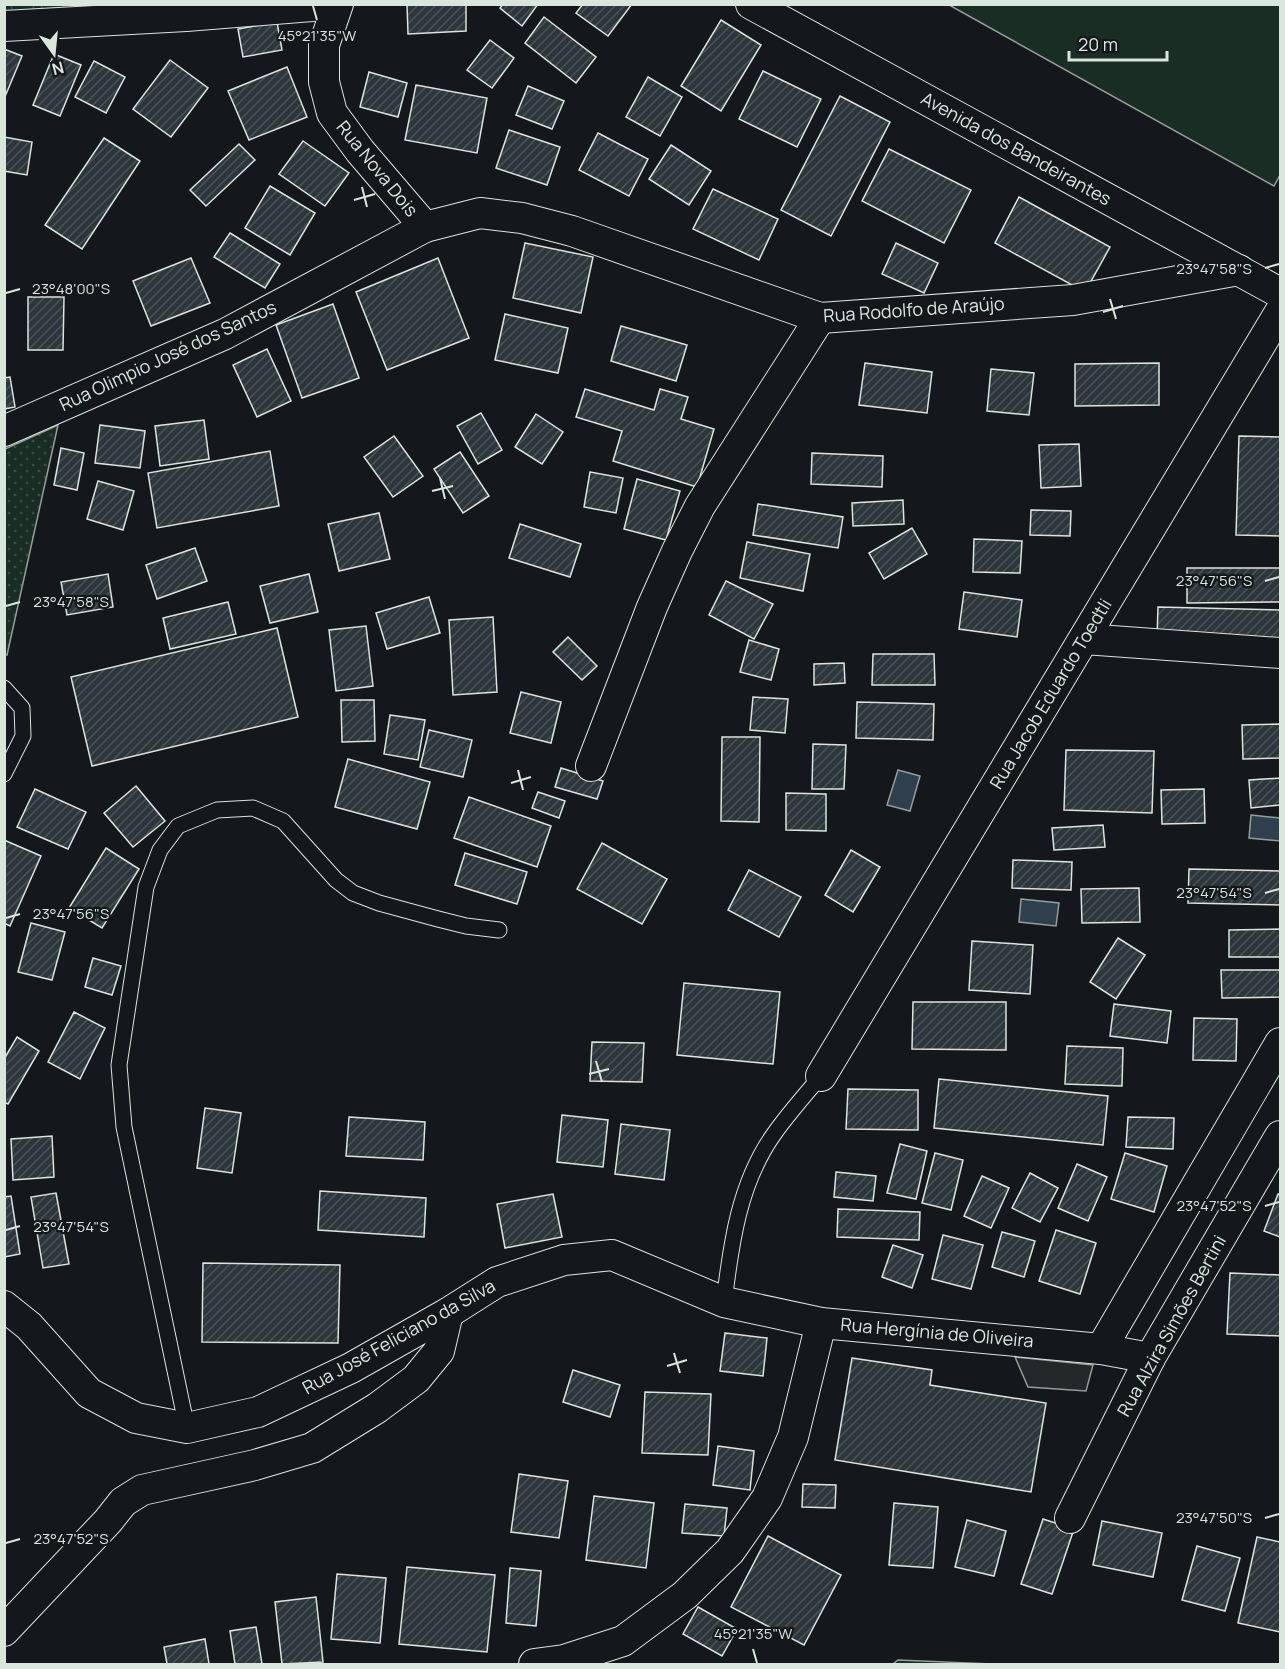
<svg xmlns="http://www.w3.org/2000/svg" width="1285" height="1669" font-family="Manrope,sans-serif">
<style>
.forest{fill:url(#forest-crowns);stroke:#939e99;stroke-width:1.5}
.park{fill:url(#park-dots);stroke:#939e99;stroke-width:1.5}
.pitch{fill:#1a2d24;stroke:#939e99;stroke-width:1.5}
.parking{fill:#24282b;stroke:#939e99;stroke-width:1.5}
.water{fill:#2f3f4d;stroke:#939e99;stroke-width:1.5}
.building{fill:url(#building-hatch);stroke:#d8e6dc;stroke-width:1.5}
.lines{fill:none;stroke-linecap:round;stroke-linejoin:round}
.service-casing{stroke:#d8e6dc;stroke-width:17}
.minor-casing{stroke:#d8e6dc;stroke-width:32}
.service{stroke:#14181c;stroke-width:15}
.minor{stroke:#14181c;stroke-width:30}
.ticks{fill:none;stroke:#d8e6dc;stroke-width:2}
.labels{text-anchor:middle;stroke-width:4.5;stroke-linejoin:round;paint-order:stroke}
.street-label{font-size:18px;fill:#d8e6dc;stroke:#14181c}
.ticks-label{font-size:15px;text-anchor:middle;fill:#d8e6dc;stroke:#14181c;stroke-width:4.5;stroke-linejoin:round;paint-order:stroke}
</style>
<defs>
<pattern id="forest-crowns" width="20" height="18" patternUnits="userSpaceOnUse" patternTransform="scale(1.5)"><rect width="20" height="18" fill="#1a2d24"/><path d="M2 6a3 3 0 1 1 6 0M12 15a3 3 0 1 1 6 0" fill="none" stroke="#3b4b43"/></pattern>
<pattern id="park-dots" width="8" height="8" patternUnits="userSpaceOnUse" patternTransform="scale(1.5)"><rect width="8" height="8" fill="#1a2d24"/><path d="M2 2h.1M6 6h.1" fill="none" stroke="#3b4b43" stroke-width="1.8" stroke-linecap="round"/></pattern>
<pattern id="building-hatch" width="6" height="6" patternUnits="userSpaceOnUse" patternTransform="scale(1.5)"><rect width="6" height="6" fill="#2c363c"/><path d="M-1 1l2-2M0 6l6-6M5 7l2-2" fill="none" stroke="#4a5358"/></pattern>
</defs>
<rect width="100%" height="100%" fill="#14181c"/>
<!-- forest -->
<g class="forest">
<path d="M5,5H177L5,15Z"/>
<path d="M898,1660L992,1664H893Z"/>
</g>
<!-- park -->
<path class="park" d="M58,425L7,655L4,654L5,449Z"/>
<!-- pitch -->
<path class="pitch" d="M949,5H1280V175L1274,186Z"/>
<!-- parking -->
<path class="parking" d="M1015,1357L1093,1365L1086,1391L1028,1387Z"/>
<!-- water -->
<g class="water">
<path d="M898,770L920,776L910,811L887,805Z"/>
<path d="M1251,815L1280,818V841L1249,838Z"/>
<path d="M1021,899L1059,903L1056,926L1019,922Z"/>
</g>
<!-- building -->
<g class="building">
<path d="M86,4H119V6L87,8Z"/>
<path d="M407,4H466V31L408,34Z"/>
<path d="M503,4H538L522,26L500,8Z"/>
<path d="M583,4H632L608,36L576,13Z"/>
<path d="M544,17L596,57L576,83L525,43Z"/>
<path d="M721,20L761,45L721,111L681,86Z"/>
<path d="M277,22L282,50L243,57L238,29Z"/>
<path d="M490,40L514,58L492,88L467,70Z"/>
<path d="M4,49L22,56L4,99Z"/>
<path d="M54,54L81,65L60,116L33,105Z"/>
<path d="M170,60L208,88L171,137L133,109Z"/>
<path d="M94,61L125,77L106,113L75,97Z"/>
<path d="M287,67L307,117L249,140L228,91Z"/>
<path d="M763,71L821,99L797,147L739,119Z"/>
<path d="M369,72L407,83L398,117L360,107Z"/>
<path d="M648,77L682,97L660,136L626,117Z"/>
<path d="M416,85L487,98L477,153L405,140Z"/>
<path d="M528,86L564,101L552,129L516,115Z"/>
<path d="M840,96L890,122L831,236L781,210Z"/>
<path d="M509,130L560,147L547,185L496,168Z"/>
<path d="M598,133L648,159L629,196L579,170Z"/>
<path d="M4,137L32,142L27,175L4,171Z"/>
<path d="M104,138L140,161L82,249L45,225Z"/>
<path d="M303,141L349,173L325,206L279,174Z"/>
<path d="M239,144L255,160L206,206L190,190Z"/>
<path d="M671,145L711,171L689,205L649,179Z"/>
<path d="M889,149L971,190L944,243L862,201Z"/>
<path d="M270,186L315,213L290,255L245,228Z"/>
<path d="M713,189L778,219L759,260L693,229Z"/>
<path d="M1019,197L1110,247L1085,292L995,243Z"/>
<path d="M230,233L280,264L265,288L214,257Z"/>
<path d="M525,243L593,257L581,313L513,298Z"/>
<path d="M896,243L938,263L924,293L882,274Z"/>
<path d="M191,258L210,303L151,326L133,281Z"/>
<path d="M438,258L469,338L387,370L356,292Z"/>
<path d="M28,297H64L63,350H28Z"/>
<path d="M333,304L359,378L302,398L276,325Z"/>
<path d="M505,314L568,328L558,373L495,360Z"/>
<path d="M621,326L687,345L676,381L611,361Z"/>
<path d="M267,349L291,401L257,417L233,365Z"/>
<path d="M865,363L932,372L927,413L859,405Z"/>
<path d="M1159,363V405L1075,406V364Z"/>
<path d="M991,369L1034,373L1029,415L987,411Z"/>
<path d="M10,377L15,407L4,409V378Z"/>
<path d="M585,389L654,410L660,389L688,397L681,419L714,429L697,487L613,461L622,431L576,417Z"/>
<path d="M481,413L502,450L478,464L457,426Z"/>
<path d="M536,414L563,432L542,464L515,447Z"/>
<path d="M204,420L209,459L160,466L155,426Z"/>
<path d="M100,425L145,431L140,468L95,463Z"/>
<path d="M394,436L423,476L393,497L364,457Z"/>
<path d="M1239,436L1280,437V536L1236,535Z"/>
<path d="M1079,444L1081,486L1041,488L1039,445Z"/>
<path d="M61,448L84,453L77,490L54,485Z"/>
<path d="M270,451L279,506L157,528L148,473Z"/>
<path d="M460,452L489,496L463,513L434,469Z"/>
<path d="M812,453L883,456L882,487L811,484Z"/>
<path d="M590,472L623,478L616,513L584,507Z"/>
<path d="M637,479L680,491L666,540L624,529Z"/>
<path d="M98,481L134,491L123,530L87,519Z"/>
<path d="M903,500L904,524L853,526L852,503Z"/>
<path d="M758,504L843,517L838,548L753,535Z"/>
<path d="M1031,510L1071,511L1070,536L1030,535Z"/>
<path d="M379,513L390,559L339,571L328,524Z"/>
<path d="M520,524L581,544L570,577L509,558Z"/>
<path d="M912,528L927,554L884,579L869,553Z"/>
<path d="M974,539L1022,541L1020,573L973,572Z"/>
<path d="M747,542L810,554L803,591L740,578Z"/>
<path d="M195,548L207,581L157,599L146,565Z"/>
<path d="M1187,568H1280V602L1187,603Z"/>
<path d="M108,574L113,607L67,615L61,582Z"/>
<path d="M309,574L318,612L270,623L260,586Z"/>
<path d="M726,581L773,604L754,639L709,615Z"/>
<path d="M964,592L1022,600L1017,637L959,629Z"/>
<path d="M429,597L440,633L387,649L376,613Z"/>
<path d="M228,602L236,634L170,649L163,618Z"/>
<path d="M1158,607L1280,610V641L1157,638Z"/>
<path d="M493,617L497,692L453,695L449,620Z"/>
<path d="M366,626L373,686L336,691L329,630Z"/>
<path d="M277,628L298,717L92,766L71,677Z"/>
<path d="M568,637L597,666L582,680L553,652Z"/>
<path d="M749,640L779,649L771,680L740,672Z"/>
<path d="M873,654H934L935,685H872Z"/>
<path d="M844,663L845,683L814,685V664Z"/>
<path d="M521,692L561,702L551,743L510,733Z"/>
<path d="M753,697L788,699L785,733L750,730Z"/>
<path d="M341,700H374L375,741L342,742Z"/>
<path d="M857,702L934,704L933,740L856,738Z"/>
<path d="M390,715L425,720L418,760L384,754Z"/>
<path d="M1280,724V758L1243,759L1242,725Z"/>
<path d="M429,730L472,740L463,777L420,767Z"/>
<path d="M722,737H760L759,822L721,821Z"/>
<path d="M813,744L846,745L844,789H812Z"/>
<path d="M1066,750L1154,751L1152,813L1064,810Z"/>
<path d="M348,759L430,782L417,829L335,807Z"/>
<path d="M561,768L603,781L597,799L555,787Z"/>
<path d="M1280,778V805L1251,808L1249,780Z"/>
<path d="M136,786L165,821L133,847L104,813Z"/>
<path d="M35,789L86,812L68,849L17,827Z"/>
<path d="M1204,789L1205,823L1162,824L1161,790Z"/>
<path d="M538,792L565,801L559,818L532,808Z"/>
<path d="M786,793L826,794V831L786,830Z"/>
<path d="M469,797L551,826L537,867L454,838Z"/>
<path d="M1103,825L1105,847L1054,850L1052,828Z"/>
<path d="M4,840L41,856L10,926L4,923Z"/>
<path d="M602,843L667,879L642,924L577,889Z"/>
<path d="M106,848L139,869L102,928L69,908Z"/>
<path d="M851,850L880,867L853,912L825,895Z"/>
<path d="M465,853L527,872L517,904L455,885Z"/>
<path d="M1013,860L1072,862L1071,890L1012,888Z"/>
<path d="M1189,869L1280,871V905L1188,903Z"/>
<path d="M749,870L801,897L779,937L728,910Z"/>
<path d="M1139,888L1140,922L1082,923L1081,889Z"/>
<path d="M31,923L65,932L52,980L18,972Z"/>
<path d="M1280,929V957H1229V930Z"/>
<path d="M1118,938L1145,955L1116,999L1090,982Z"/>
<path d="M972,941L1033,945L1030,994L969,990Z"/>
<path d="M93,958L121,966L112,995L85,987Z"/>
<path d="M1221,970H1280V997L1222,998Z"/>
<path d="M684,983L780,992L773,1064L677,1055Z"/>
<path d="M913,1002H1006V1050L912,1049Z"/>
<path d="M1114,1004L1171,1011L1167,1043L1110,1036Z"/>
<path d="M74,1012L105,1028L80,1079L48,1062Z"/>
<path d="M1194,1018L1237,1019L1236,1061L1193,1060Z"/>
<path d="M17,1037L39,1051L8,1104L4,1102V1059Z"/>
<path d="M592,1042L644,1043L642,1082L590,1081Z"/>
<path d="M1067,1046L1123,1048L1122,1086L1065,1084Z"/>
<path d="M939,1079L1108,1096L1103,1145L934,1128Z"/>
<path d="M848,1089L918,1090V1130L846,1129Z"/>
<path d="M205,1108L241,1113L232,1173L197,1168Z"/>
<path d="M562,1115L608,1120L603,1167L557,1162Z"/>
<path d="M349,1117L425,1122L423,1160L346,1156Z"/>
<path d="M1128,1117L1174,1118L1173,1149L1126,1147Z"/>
<path d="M621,1124L670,1130L664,1180L615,1174Z"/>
<path d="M52,1136L54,1177L13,1180L11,1139Z"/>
<path d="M900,1144L927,1151L916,1199L887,1193Z"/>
<path d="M935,1153L963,1160L951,1210L922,1203Z"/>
<path d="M1125,1153L1167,1166L1154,1212L1111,1199Z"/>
<path d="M1077,1164L1107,1177L1088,1221L1058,1208Z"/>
<path d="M836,1172L876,1176L873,1201L834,1197Z"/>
<path d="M1030,1173L1058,1188L1040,1222L1012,1208Z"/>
<path d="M982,1176L1009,1188L991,1228L964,1216Z"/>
<path d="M320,1191L426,1198L424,1237L318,1230Z"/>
<path d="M56,1193L69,1264L43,1268L31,1197Z"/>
<path d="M553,1194L562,1237L505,1248L497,1204Z"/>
<path d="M1278,1194L1280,1195V1237L1264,1231Z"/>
<path d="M11,1196L20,1254L4,1257V1197Z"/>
<path d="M838,1209L920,1212L919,1240L837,1237Z"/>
<path d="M1056,1230L1096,1243L1080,1294L1039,1281Z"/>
<path d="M1002,1232L1035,1241L1024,1277L992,1267Z"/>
<path d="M943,1235L983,1245L971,1289L932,1279Z"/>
<path d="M893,1245L923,1255L912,1288L882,1277Z"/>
<path d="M203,1263L340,1265L338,1343L202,1342Z"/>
<path d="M1230,1273L1280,1275V1336L1227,1334Z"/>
<path d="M725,1333L767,1338L763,1376L720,1371Z"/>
<path d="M852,1358L932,1370L930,1385L1046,1403L1031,1492L835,1460Z"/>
<path d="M573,1370L620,1385L610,1417L563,1402Z"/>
<path d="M645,1392L711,1394L708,1455L642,1453Z"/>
<path d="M718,1446L754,1451L750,1490L713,1485Z"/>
<path d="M519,1474L568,1481L559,1538L511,1532Z"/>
<path d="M803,1484L836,1485L835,1508L802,1507Z"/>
<path d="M594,1496L654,1503L646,1568L586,1560Z"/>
<path d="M894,1503L938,1507L933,1568L889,1565Z"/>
<path d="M685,1504L727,1508L724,1536L682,1533Z"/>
<path d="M1043,1519L1074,1529L1052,1594L1021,1584Z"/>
<path d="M967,1520L1006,1531L994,1576L955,1567Z"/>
<path d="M1102,1521L1162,1533L1153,1577L1093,1565Z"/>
<path d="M768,1536L841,1575L804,1645L731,1607Z"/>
<path d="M1257,1537L1280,1542V1632L1238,1623Z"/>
<path d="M1197,1546L1240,1558L1225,1611L1182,1600Z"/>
<path d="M407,1567L495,1575L487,1652L399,1644Z"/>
<path d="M510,1568L541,1571L536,1626L506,1623Z"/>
<path d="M337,1574L386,1578L380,1643L331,1639Z"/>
<path d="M316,1597L323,1662L282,1664L275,1602Z"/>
<path d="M698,1607L737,1629L722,1656L683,1634Z"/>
<path d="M256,1627L262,1664H235L230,1631Z"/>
<path d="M205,1639L209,1664H167L164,1647Z"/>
</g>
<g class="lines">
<defs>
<g id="service">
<path d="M4,688L22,708L23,736L4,774"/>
<path d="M724,1302C731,1244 739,1183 774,1134C788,1114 805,1095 821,1076"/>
<path d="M187,1428L124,1127L119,1065L146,887L160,850L178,826L217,810L253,808L283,821L336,880L353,893L379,903L438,919L466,926L499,930"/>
</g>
<g id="minor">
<path d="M338,4L324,45V82L332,113L360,151L425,227"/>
<path d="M751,4L1280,293"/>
<path d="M4,26L186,16L337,4"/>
<path d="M4,431L225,334L425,227L480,213L522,218L572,231L820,318L1073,300L1239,270"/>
<path d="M1084,639L1280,653"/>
<path d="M591,766L652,607L677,551L700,506L820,318"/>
<path d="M821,1076L1280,312"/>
<path d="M4,1306L29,1326L89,1393L136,1418L187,1428L258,1412L351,1368L448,1313L497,1282L564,1260L612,1255L724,1302L821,1323L1101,1349L1150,1358"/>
<path d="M1101,1349L1280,1043"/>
<path d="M1070,1518L1150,1358L1280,1136"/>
<path d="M4,1631L108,1521L123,1502L142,1490L255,1465L312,1448L377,1408L416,1379L439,1351L448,1313"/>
<path d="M534,1664L564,1660L623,1641L685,1595L730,1551L767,1498L793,1437L821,1323"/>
</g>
</defs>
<!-- service casing -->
<use href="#service" class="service-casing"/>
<!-- minor casing -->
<use href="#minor" class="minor-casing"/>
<!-- service -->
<use href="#service" class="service"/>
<!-- minor -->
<use href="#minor" class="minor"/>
</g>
<!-- ticks -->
<path class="ticks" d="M313,6L317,20M362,187L367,207M354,200L375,194M1265,268L1279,264M6,293L20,289M1110,299L1116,319M1103,312L1123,306M440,478L445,499M432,491L453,486M1265,581L1279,577M6,606L20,602M518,770L523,790M511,783L531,777M1265,893L1279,889M6,918L20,914M596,1061L602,1082M589,1074L609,1069M1265,1206L1279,1202M6,1230L20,1226M674,1353L680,1373M667,1366L687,1360M1265,1518L1279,1514M6,1543L20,1539M753,1649L757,1663"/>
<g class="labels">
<!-- street labels -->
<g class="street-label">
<text transform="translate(1016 149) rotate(29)" y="6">Avenida dos Bandeirantes</text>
<text transform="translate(377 169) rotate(51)" y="6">Rua Nova Dois</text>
<text transform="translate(914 310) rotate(-4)" y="6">Rua Rodolfo de Araújo</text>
<text transform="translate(168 356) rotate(-25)" y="6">Rua Olimpio José dos Santos</text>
<text transform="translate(1051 694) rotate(-59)" y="6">Rua Jacob Eduardo Toedtli</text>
<text transform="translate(1172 1326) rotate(-61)" y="6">Rua Alzira Simões Bertini</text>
<text transform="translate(937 1333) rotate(5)" y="6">Rua Hergínia de Oliveira</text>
<text transform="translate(399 1337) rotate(-29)" y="6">Rua José Feliciano da Silva</text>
</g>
</g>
<g class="ticks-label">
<text x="317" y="41">45°21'35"W</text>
<text x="1214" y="274">23°47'58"S</text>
<text x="71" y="294">23°48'00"S</text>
<text x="1214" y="586">23°47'56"S</text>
<text x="71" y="607">23°47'58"S</text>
<text x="1214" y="898">23°47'54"S</text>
<text x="71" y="919">23°47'56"S</text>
<text x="1214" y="1211">23°47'52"S</text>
<text x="71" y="1232">23°47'54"S</text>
<text x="1214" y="1523">23°47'50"S</text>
<text x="71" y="1544">23°47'52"S</text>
<text x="753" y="1639">45°21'35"W</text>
</g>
<!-- border -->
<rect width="1285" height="1669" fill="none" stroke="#d8e6dc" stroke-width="12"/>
<!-- north arrow -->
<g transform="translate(54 54) rotate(165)" stroke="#14181c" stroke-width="4.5" paint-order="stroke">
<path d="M0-4.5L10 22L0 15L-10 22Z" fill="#d8e6dc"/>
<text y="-9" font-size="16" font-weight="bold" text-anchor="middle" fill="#d8e6dc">N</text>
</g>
<!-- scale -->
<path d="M1069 51v9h98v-9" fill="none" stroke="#d8e6dc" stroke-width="3"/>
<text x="1078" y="51" font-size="18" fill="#d8e6dc" stroke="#14181c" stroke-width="4.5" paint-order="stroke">20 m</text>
</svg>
